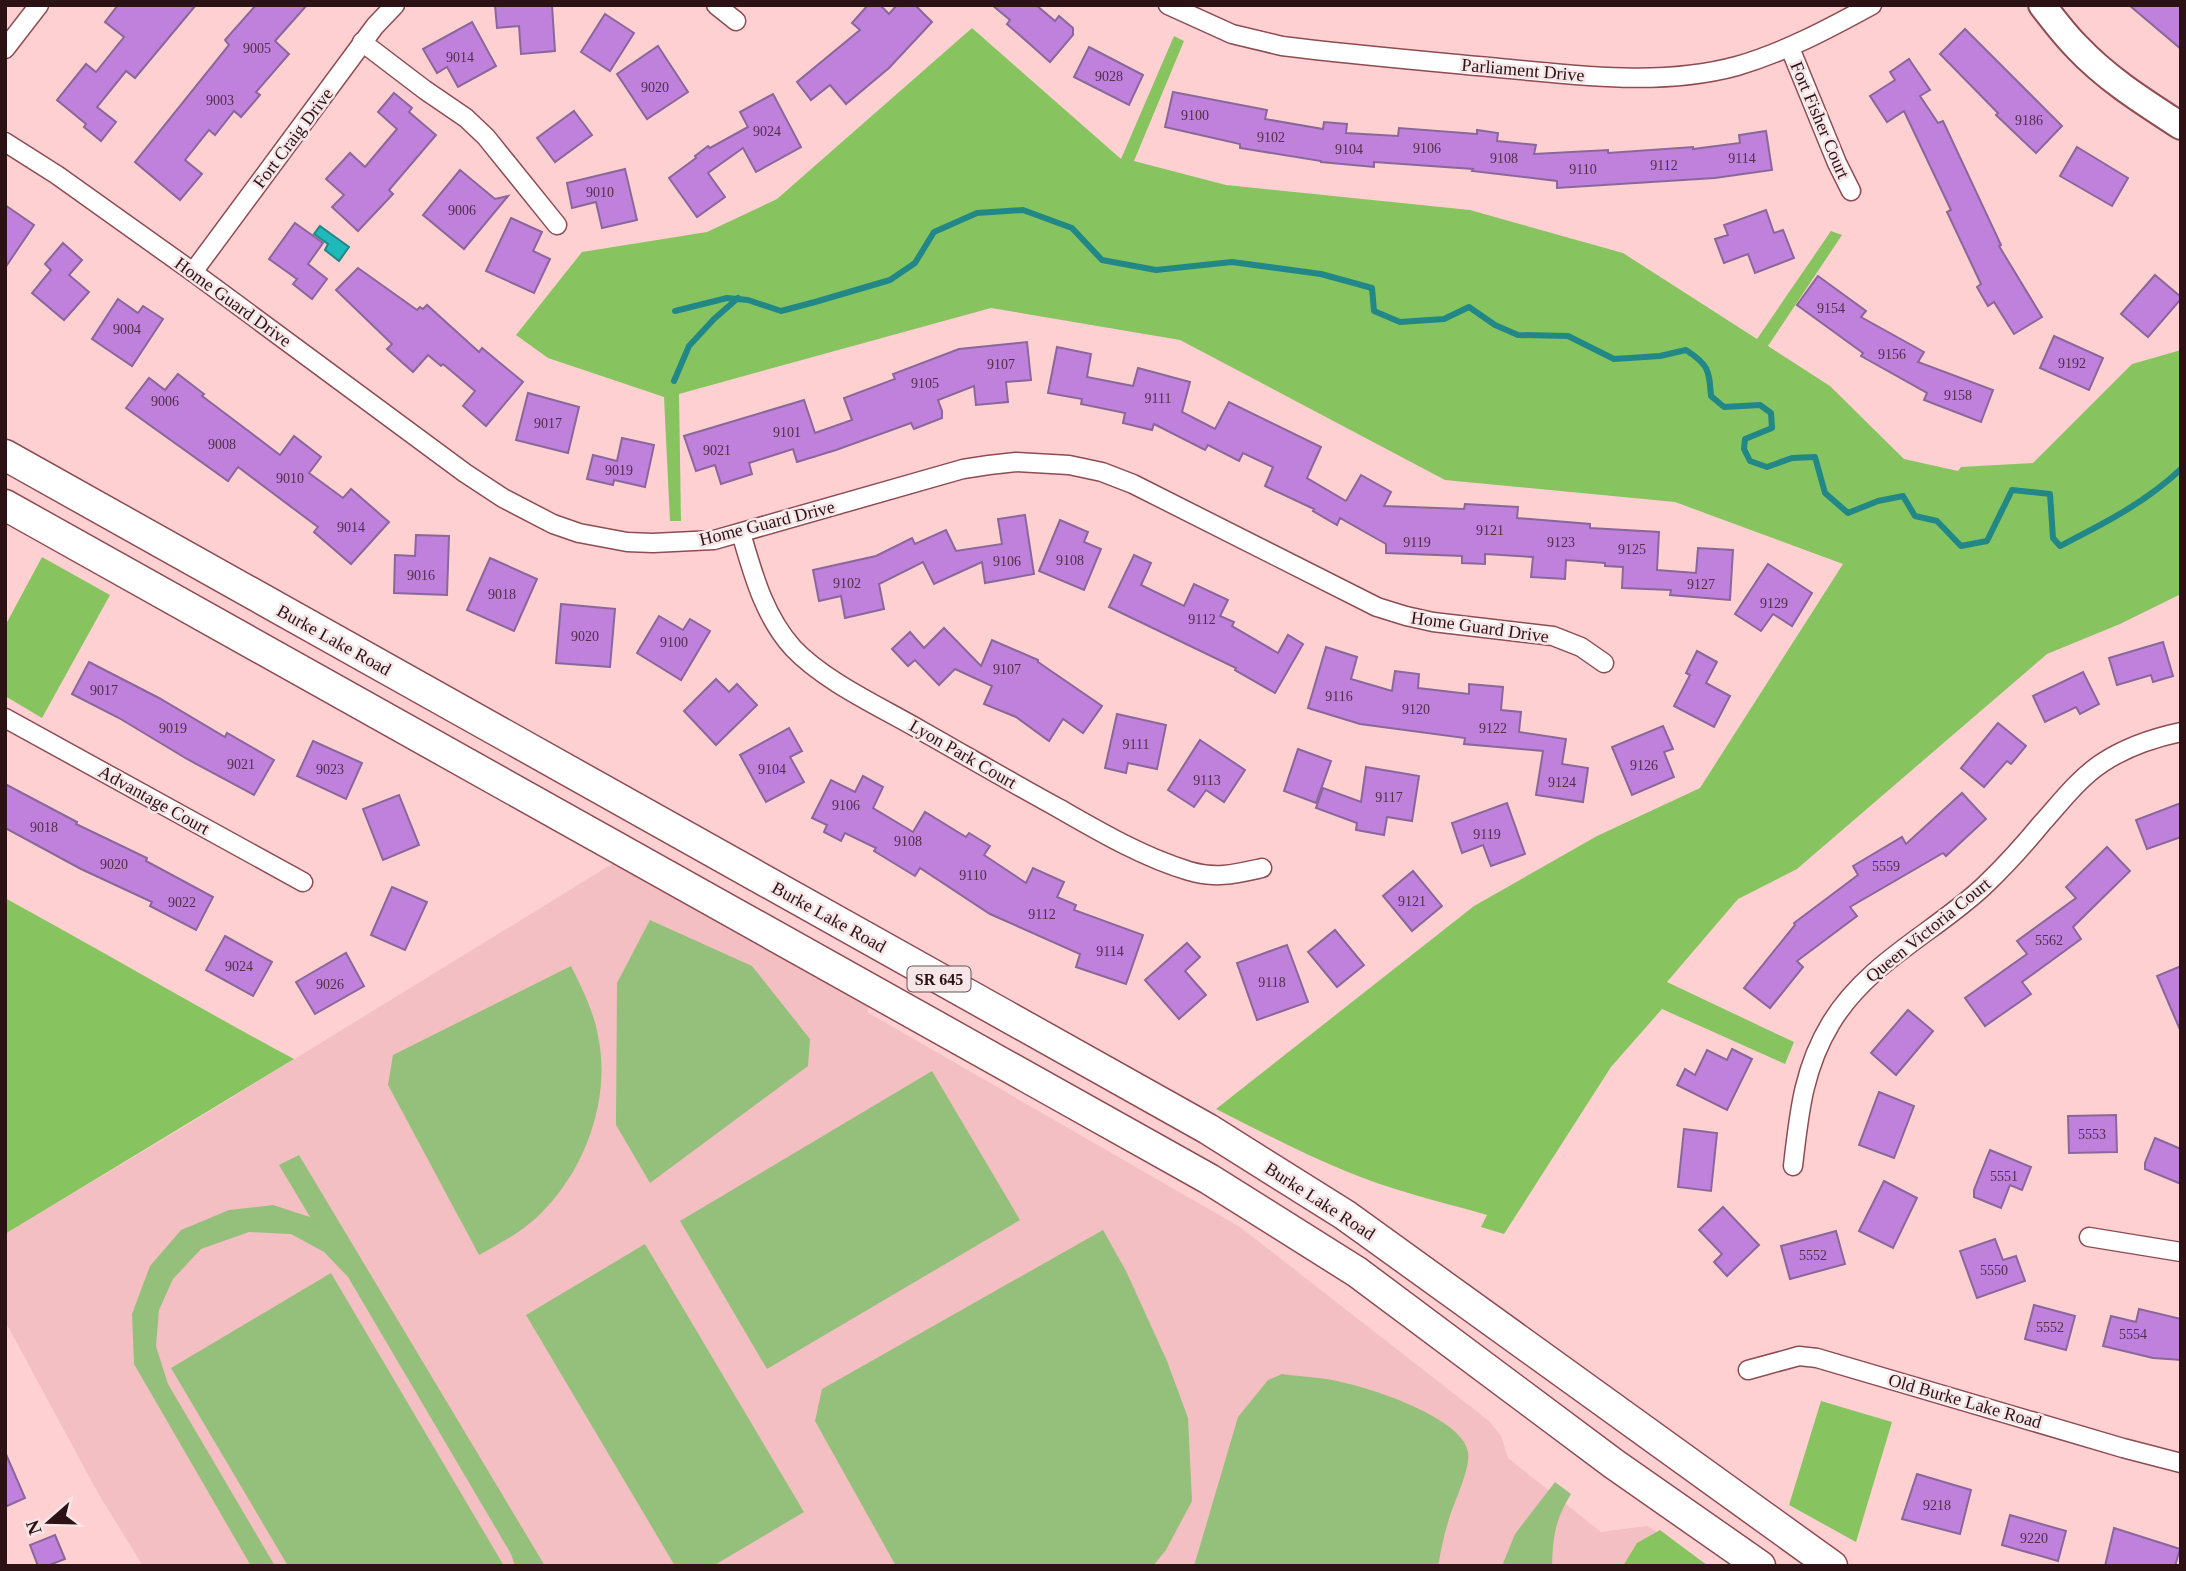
<svg xmlns="http://www.w3.org/2000/svg" width="2186" height="1571" font-family="Georgia,serif">
<style>
.built{fill:#f3bfc2}
.green{fill:#95c07c}
.forest{fill:#87c460}
.water{fill:#1eb9b8;stroke:#228787;stroke-width:2}
.lines{fill:none;stroke-linecap:round;stroke-linejoin:round}
.stream{stroke:#228787;stroke-width:6}
.building{fill:#c081dd;stroke:#8a679b;stroke-width:2}
.street-casing{stroke:#8e4c52;stroke-width:21}
.secondary-casing{stroke:#8e4c52;stroke-width:30}
.primary-casing{stroke:#8e4c52;stroke-width:33}
.street{stroke:#fff;stroke-width:18}
.secondary{stroke:#fff;stroke-width:26}
.primary{stroke:#fff;stroke-width:30}
.labels{text-anchor:middle;stroke-width:5;stroke-linejoin:round;paint-order:stroke}
.number-label{font-size:14px;fill:#522e47}
.shield{fill:#f6e6e7;stroke:#695254;stroke-width:2}
.shield-label{font-size:16px;font-weight:bold;fill:#2d1215}
.street-label{font-size:18px;fill:#2d1215;stroke:#f6e6e7}
</style>
<rect width="100%" height="100%" fill="#ffd0d2"/>
<!-- built -->
<path class="built" d="M625,856L875,995L867,1012L1240,1227L1489,1421L1501,1436L1508,1458L1601,1532L1647,1526L1710,1566H143L98,1493L5,1321V1234L179,1130Z"/>
<!-- green -->
<g class="green">
<path d="M650,920L752,966L810,1039L808,1066L650,1183L616,1125L617,983Z"/>
<path d="M571,966C582,988 594,1012 598,1036C611,1096 587,1165 545,1209C527,1229 503,1242 479,1255L388,1085L393,1055Z"/>
<path d="M932,1071L1020,1220L767,1369L680,1221Z"/>
<path d="M299,1155L545,1566H515L511,1554L348,1277L324,1252L291,1234L249,1232L201,1249L173,1279L159,1310L156,1346L168,1384L275,1566H251L134,1364L132,1314L150,1266L181,1230L229,1210L273,1205L310,1217L279,1165Z"/>
<path d="M1103,1230L1126,1271L1167,1361L1188,1418L1192,1501L1166,1550L1153,1566H896L815,1421L822,1389Z"/>
<path d="M645,1244L804,1512L713,1566H675L526,1315Z"/>
<path d="M331,1273L504,1566H288L171,1368Z"/>
<path d="M1282,1374C1301,1377 1322,1377 1341,1382C1371,1388 1463,1418 1468,1452C1471,1468 1454,1502 1449,1519C1444,1534 1441,1550 1438,1566H1194L1238,1417L1268,1380Z"/>
<path d="M1555,1482L1571,1494C1555,1521 1553,1535 1552,1566H1502L1515,1534Z"/>
</g>
<!-- forest -->
<g class="forest">
<path d="M972,28L1121,159L1174,36L1184,41L1134,161L1226,185L1470,210L1623,253L1757,339L1831,231L1842,235L1768,346L1830,386L1904,459L1958,471L1961,467L2033,463L2132,364L2181,350V594L2120,624L2047,654L1797,869L1738,899L1667,982L1794,1042L1785,1064L1662,1009L1611,1067L1504,1234L1481,1227L1487,1215C1439,1201 1389,1190 1343,1170C1299,1152 1258,1130 1216,1109L1474,906L1597,836L1700,788L1843,564L1675,502L1445,480L1180,340L991,308L679,394L681,521H670L664,397L548,358L516,335L582,252L707,232L777,199Z"/>
<path d="M42,557L110,595L42,718L5,696V626Z"/>
<path d="M5,898C102,951 197,1007 294,1059L5,1234Z"/>
<path d="M1821,1401L1892,1422L1856,1542L1789,1505Z"/>
<path d="M1660,1530L1708,1566H1623L1637,1543Z"/>
</g>
<!-- water -->
<path class="water" d="M320,226L349,247L339,261L325,250L328,244L314,234Z"/>
<g class="lines">
<!-- stream -->
<g class="stream">
<path d="M675,311L727,298L748,300L781,311L815,302L890,280L915,263L934,232L977,213L1023,210L1072,228L1102,260L1156,270L1232,262L1321,274L1372,288L1374,311L1400,322L1444,319L1469,307L1495,325L1518,335L1568,336L1614,359L1660,356L1686,350C1709,365 1709,370 1711,396L1724,407L1760,405L1771,413L1772,428L1745,439L1744,449L1750,461L1767,467L1792,458L1815,457L1825,493L1848,513L1878,501L1903,496L1915,516L1937,521L1961,546L1987,541L2012,490L2050,494L2053,538L2060,546C2103,524 2145,503 2181,469"/>
<path d="M674,381L689,346L714,319L738,298"/>
</g>
</g>
<!-- building -->
<g class="building">
<path d="M118,5H196L135,78L126,71L97,107L116,122L101,141L84,127L86,124L57,100L86,64L96,72L124,37L105,22Z"/>
<path d="M256,5H307L275,41L289,54L256,92L260,95L241,117L234,111L215,135L209,130L185,160L202,174L180,200L135,162L229,45L225,40Z"/>
<path d="M495,5H552L555,51L521,54L519,26L497,28Z"/>
<path d="M868,5H880L889,14L897,5H915L932,22L889,68L846,104L830,85L811,100L797,82L860,30L852,23Z"/>
<path d="M992,5H1036L1055,21L1059,16L1073,28V35L1050,62L1007,24L1010,20Z"/>
<path d="M2129,5H2181V49Z"/>
<path d="M605,14L634,33L610,71L581,52Z"/>
<path d="M472,22L496,66L458,87L447,67L437,73L423,49Z"/>
<path d="M1965,29L2062,126L2036,153L1996,115L1998,113L1940,54Z"/>
<path d="M658,46L688,92L647,119L617,74Z"/>
<path d="M1089,47L1143,75L1129,105L1074,77Z"/>
<path d="M1909,59L1930,90L1920,96L1938,123L1943,121L2001,245L1999,246L2042,317L2014,334L1994,302L1988,306L1977,287L1981,284L1947,212L1951,210L1904,111L1887,122L1870,96L1895,80L1890,72Z"/>
<path d="M1173,92L1267,110L1265,119L1323,129L1324,122L1347,124L1346,133L1398,136L1399,128L1477,134V130L1498,133L1497,141L1536,145L1534,154L1608,150V153L1693,147V149L1740,143L1739,135L1766,131L1772,170L1715,178L1557,188V181L1472,171L1473,169L1374,162V167L1321,162V161L1240,148V144L1165,127Z"/>
<path d="M394,93L412,108L409,112L436,135L389,190L393,194L358,231L332,207L344,195L326,179L350,153L365,167L397,129L378,112Z"/>
<path d="M773,94L801,147L756,172L743,148L708,173L725,197L697,217L669,178L696,158L695,156L708,146L710,148L748,127L740,112Z"/>
<path d="M574,111L592,135L555,162L537,138Z"/>
<path d="M2077,147L2128,178L2112,206L2060,176Z"/>
<path d="M625,169L637,220L602,228L596,202L572,208L567,183Z"/>
<path d="M460,170L495,199L508,196L464,249L423,215Z"/>
<path d="M5,205L34,225L5,268Z"/>
<path d="M1766,210L1774,233L1783,230L1794,258L1755,273L1748,254L1724,263L1715,239L1728,235L1724,225Z"/>
<path d="M511,218L542,232L533,251L550,259L534,293L486,271Z"/>
<path d="M295,223L323,243L308,264L327,279L312,299L293,284L297,279L269,259Z"/>
<path d="M63,243L82,260L69,275L89,292L64,320L32,293L51,270L45,264Z"/>
<path d="M358,268L417,310L420,307L423,309L427,305L479,352L482,348L523,382L486,426L463,406L475,391L443,364L441,366L428,355L413,372L387,349L392,344L336,290Z"/>
<path d="M2155,275L2181,297V299L2148,337L2121,314Z"/>
<path d="M1818,276L1866,311L1861,317L1924,352L1918,362L1993,390L1981,422L1924,400L1927,393L1861,356L1863,353L1797,305Z"/>
<path d="M118,299L138,313L143,306L163,319L132,366L92,339Z"/>
<path d="M2054,336L2103,358L2089,390L2040,368Z"/>
<path d="M1027,342L1031,380L1006,382L1008,402L976,405L974,386L938,400L942,411V418L914,429L911,423L836,450L797,462L793,449L749,463L752,474L721,484L715,465L696,471L684,436L804,400L815,433L852,420L844,398L895,379L893,374L959,349Z"/>
<path d="M1057,347L1091,354L1087,377L1133,386L1138,368L1190,382L1182,412L1215,429L1229,402L1321,447L1307,478L1346,501L1361,475L1391,492L1384,506L1464,509L1465,504L1518,507L1517,518L1590,524V528L1659,532L1657,570L1696,573L1698,548L1733,550L1730,600L1670,595L1671,590L1622,588L1623,567L1605,566V563L1566,560L1565,579L1531,577L1533,557L1485,554V564L1462,563V556L1386,553V544L1340,518L1337,525L1313,511L1314,509L1265,486L1273,467L1243,453L1239,461L1208,445L1205,450L1154,424L1152,430L1123,423L1125,413L1081,404L1082,399L1048,393Z"/>
<path d="M178,374L204,394L202,396L280,455L294,436L321,457L309,473L343,498L351,489L389,522L351,564L314,532L318,527L238,467L228,481L126,408L149,378L165,390Z"/>
<path d="M528,393L579,407L568,453L516,440Z"/>
<path d="M622,438L654,445L645,487L614,480L613,485L587,479L593,455L617,461Z"/>
<path d="M1025,515L1034,574L985,583L982,562L934,584L923,562L879,584L884,609L845,618L841,596L819,601L813,570L876,556L912,538L915,544L946,530L956,551L1002,544L998,519Z"/>
<path d="M1060,520L1088,532L1084,542L1101,549L1084,590L1039,571Z"/>
<path d="M416,535L449,536L447,595L394,593L395,555L415,556Z"/>
<path d="M1134,555L1151,563L1141,585L1184,606L1194,584L1228,600L1220,616L1234,622L1232,626L1278,653L1288,635L1303,644L1275,693L1235,670L1236,668L1109,607Z"/>
<path d="M490,558L537,579L514,631L467,610Z"/>
<path d="M1768,564L1812,593L1792,626L1773,614L1761,631L1735,614Z"/>
<path d="M561,604L615,609L610,667L556,663Z"/>
<path d="M659,616L683,630L690,619L710,631L681,680L637,653Z"/>
<path d="M944,628L981,666L992,640L1038,660V662L1102,706L1083,733L1063,719L1049,741L1016,717L984,704L992,686L955,669L939,685L915,660L908,666L892,649L910,632L924,648Z"/>
<path d="M2163,642L2173,676L2153,682L2151,675L2117,685L2109,658Z"/>
<path d="M1326,647L1357,657L1351,679L1392,691L1395,671L1419,674L1418,688L1469,694V684L1503,687L1501,710L1521,712L1519,732L1566,739L1562,764L1588,768L1583,802L1536,795L1543,751L1464,744L1465,738L1360,724L1308,708Z"/>
<path d="M1697,651L1717,662L1706,683L1730,696L1714,727L1674,706L1690,675L1686,673Z"/>
<path d="M89,662L159,698L225,737L227,733L274,760L254,795L187,759L119,718L72,694Z"/>
<path d="M2083,672L2099,704L2080,714L2076,707L2045,722L2033,696Z"/>
<path d="M716,679L729,692L737,684L757,705L716,745L684,711Z"/>
<path d="M1117,714L1166,725L1157,769L1128,763L1126,773L1105,768Z"/>
<path d="M1998,723L2026,746L2011,764L2007,761L1984,787L1961,768Z"/>
<path d="M1663,726L1673,749L1664,752L1674,777L1632,795L1612,747Z"/>
<path d="M789,728L802,751L790,757L804,782L766,802L740,755Z"/>
<path d="M1200,740L1245,770L1224,802L1206,790L1194,807L1168,790Z"/>
<path d="M313,741L362,763L346,799L297,776Z"/>
<path d="M1298,749L1331,761L1316,803L1284,791Z"/>
<path d="M1366,767L1419,776L1412,821L1387,817L1384,835L1356,830L1357,823L1316,808L1323,788L1361,802Z"/>
<path d="M863,776L883,787L873,808L913,832L925,812L966,837L969,833L990,846L984,855L1026,883L1033,868L1064,882L1057,897L1076,905L1074,910L1143,935L1126,984L1076,967L1080,954L990,914L920,868L915,876L874,851L876,848L845,833L841,841L824,832L827,825L812,818L831,780L855,792Z"/>
<path d="M5,784L77,822L76,824L147,858L146,861L213,897L196,930L150,906L152,902L81,869L5,828Z"/>
<path d="M1962,793L1986,819L1946,856L1943,853L1850,907L1857,916L1797,961L1803,967L1770,1008L1744,988L1795,925L1794,923L1858,875L1853,866L1902,837L1906,844Z"/>
<path d="M399,795L419,845L383,860L363,809Z"/>
<path d="M1507,803L1525,854L1491,866L1483,845L1462,853L1452,823Z"/>
<path d="M2181,803V837L2147,849L2136,820Z"/>
<path d="M2107,847L2130,871L2073,927L2081,939L2022,982L2031,994L1985,1026L1965,998L2027,954L2017,941L2076,898L2066,887Z"/>
<path d="M1413,871L1442,906L1412,931L1383,896Z"/>
<path d="M392,887L427,902L405,950L371,935Z"/>
<path d="M1335,930L1364,965L1337,987L1308,952Z"/>
<path d="M225,936L272,962L253,996L206,970Z"/>
<path d="M1187,943L1200,957L1185,971L1206,995L1179,1019L1145,980Z"/>
<path d="M1287,945L1308,1002L1257,1020L1237,963Z"/>
<path d="M346,953L364,986L315,1014L296,982Z"/>
<path d="M2181,966V1032L2157,976Z"/>
<path d="M1908,1010L1933,1031L1896,1075L1871,1053Z"/>
<path d="M1732,1049L1752,1059L1727,1110L1677,1085L1685,1069L1695,1075L1707,1050L1727,1060Z"/>
<path d="M1879,1092L1914,1106L1894,1158L1859,1145Z"/>
<path d="M2116,1115L2117,1152L2069,1153L2068,1116Z"/>
<path d="M1684,1129L1717,1133L1711,1191L1678,1187Z"/>
<path d="M2155,1138L2181,1149V1184L2145,1169V1163Z"/>
<path d="M1990,1150L2031,1167L2022,1190L2010,1185L2001,1208L1974,1197V1190Z"/>
<path d="M1884,1181L1917,1198L1893,1248L1859,1231Z"/>
<path d="M1723,1207L1759,1245L1727,1276L1714,1262L1722,1254L1699,1230Z"/>
<path d="M1836,1231L1845,1264L1790,1279L1781,1246Z"/>
<path d="M1995,1239L2003,1260L2016,1256L2025,1281L1977,1298L1960,1251Z"/>
<path d="M2034,1305L2075,1316L2066,1350L2025,1339Z"/>
<path d="M2139,1309L2181,1319V1360L2153,1358L2103,1346L2111,1316L2136,1322Z"/>
<path d="M5,1452L25,1498L5,1507Z"/>
<path d="M1917,1474L1971,1490L1960,1534L1902,1519Z"/>
<path d="M2010,1515L2066,1531L2058,1561L2002,1545Z"/>
<path d="M2114,1528L2180,1549L2175,1566H2105Z"/>
<path d="M55,1535L65,1559L47,1566H38L30,1545Z"/>
</g>
<g class="lines">
<defs>
<g id="street">
<path d="M716,5L736,21"/>
<path d="M1168,5L1232,34L1282,46C1354,55 1426,61 1499,68C1577,75 1660,87 1737,66C1785,52 1828,29 1872,5"/>
<path d="M362,42L425,90L466,118L486,137L557,225"/>
<path d="M1790,48L1837,163L1851,191"/>
<path d="M5,49L39,5"/>
<path d="M5,142L57,175L193,272L465,473L503,498L553,524L579,533L627,542L653,543L714,540L963,469L989,465L1016,462L1069,465L1102,472L1133,484L1377,607L1406,616L1433,622L1553,636L1581,647L1604,663"/>
<path d="M193,272L375,26L395,5"/>
<path d="M741,533C753,574 764,616 793,648C825,682 881,707 922,731C968,757 1014,784 1060,809C1102,833 1143,857 1189,871C1216,879 1235,874 1262,868"/>
<path d="M5,718L303,882"/>
<path d="M1793,1166C1799,1114 1803,1069 1831,1023C1868,962 1934,933 1984,886C2005,866 2024,845 2042,823C2061,802 2078,779 2102,763C2126,747 2153,738 2181,732"/>
<path d="M2089,1237L2181,1252"/>
<path d="M1748,1370L1799,1356L1817,1358L2123,1448L2181,1463"/>
</g>
<path id="secondary" d="M2042,5C2053,19 2064,34 2077,47C2107,79 2144,102 2181,126"/>
<g id="primary">
<path d="M5,455L1208,1129L1345,1215L1832,1566"/>
<path d="M5,505L1209,1179L1357,1272L1614,1464L1760,1566"/>
</g>
</defs>
<!-- street casing -->
<use href="#street" class="street-casing"/>
<!-- secondary casing -->
<use href="#secondary" class="secondary-casing"/>
<!-- primary casing -->
<use href="#primary" class="primary-casing"/>
<!-- street -->
<use href="#street" class="street"/>
<!-- secondary -->
<use href="#secondary" class="secondary"/>
<!-- primary -->
<use href="#primary" class="primary"/>
</g>
<g class="labels">
<!-- number labels -->
<g class="number-label">
<text x="257" y="53">9005</text>
<text x="460" y="62">9014</text>
<text x="1109" y="81">9028</text>
<text x="655" y="92">9020</text>
<text x="220" y="105">9003</text>
<text x="1195" y="120">9100</text>
<text x="2029" y="125">9186</text>
<text x="767" y="136">9024</text>
<text x="1271" y="142">9102</text>
<text x="1427" y="153">9106</text>
<text x="1349" y="154">9104</text>
<text x="1504" y="163">9108</text>
<text x="1742" y="163">9114</text>
<text x="1664" y="170">9112</text>
<text x="1583" y="174">9110</text>
<text x="600" y="197">9010</text>
<text x="462" y="215">9006</text>
<text x="1831" y="313">9154</text>
<text x="127" y="334">9004</text>
<text x="1892" y="359">9156</text>
<text x="2072" y="368">9192</text>
<text x="1001" y="369">9107</text>
<text x="925" y="388">9105</text>
<text x="1958" y="400">9158</text>
<text x="1158" y="403">9111</text>
<text x="165" y="406">9006</text>
<text x="548" y="428">9017</text>
<text x="787" y="437">9101</text>
<text x="222" y="449">9008</text>
<text x="717" y="455">9021</text>
<text x="619" y="475">9019</text>
<text x="290" y="483">9010</text>
<text x="351" y="532">9014</text>
<text x="1490" y="535">9121</text>
<text x="1417" y="547">9119</text>
<text x="1561" y="547">9123</text>
<text x="1632" y="554">9125</text>
<text x="1070" y="565">9108</text>
<text x="1007" y="566">9106</text>
<text x="421" y="580">9016</text>
<text x="847" y="588">9102</text>
<text x="1701" y="589">9127</text>
<text x="502" y="599">9018</text>
<text x="1774" y="608">9129</text>
<text x="1202" y="624">9112</text>
<text x="585" y="641">9020</text>
<text x="674" y="647">9100</text>
<text x="1007" y="674">9107</text>
<text x="104" y="695">9017</text>
<text x="1339" y="701">9116</text>
<text x="1416" y="714">9120</text>
<text x="173" y="733">9019</text>
<text x="1493" y="733">9122</text>
<text x="1136" y="749">9111</text>
<text x="241" y="769">9021</text>
<text x="1644" y="770">9126</text>
<text x="330" y="774">9023</text>
<text x="772" y="774">9104</text>
<text x="1207" y="785">9113</text>
<text x="1562" y="787">9124</text>
<text x="1389" y="802">9117</text>
<text x="846" y="810">9106</text>
<text x="44" y="832">9018</text>
<text x="1487" y="839">9119</text>
<text x="908" y="846">9108</text>
<text x="114" y="869">9020</text>
<text x="1886" y="871">5559</text>
<text x="973" y="880">9110</text>
<text x="1412" y="906">9121</text>
<text x="182" y="907">9022</text>
<text x="1042" y="919">9112</text>
<text x="2049" y="945">5562</text>
<text x="1110" y="956">9114</text>
<text x="239" y="971">9024</text>
<text x="1272" y="987">9118</text>
<text x="330" y="989">9026</text>
<text x="2092" y="1139">5553</text>
<text x="2004" y="1181">5551</text>
<text x="1813" y="1260">5552</text>
<text x="1994" y="1275">5550</text>
<text x="2050" y="1332">5552</text>
<text x="2133" y="1339">5554</text>
<text x="1937" y="1510">9218</text>
<text x="2034" y="1543">9220</text>
</g>
<!-- shield labels -->
<rect class="shield" x="907.5" y="966.5" width="63" height="25" rx="5"/>
<g class="shield-label">
<text x="939" y="985">SR 645</text>
</g>
<!-- street labels -->
<g class="street-label">
<text transform="translate(1523 70) rotate(5)" y="6">Parliament Drive</text>
<text transform="translate(1820 120) rotate(67)" y="6">Fort Fisher Court</text>
<text transform="translate(293 138) rotate(-53)" y="6">Fort Craig Drive</text>
<text transform="translate(233 302) rotate(36)" y="6">Home Guard Drive</text>
<text transform="translate(767 523) rotate(-14)" y="6">Home Guard Drive</text>
<text transform="translate(1480 627) rotate(8)" y="6">Home Guard Drive</text>
<text transform="translate(334 640) rotate(29)" y="6">Burke Lake Road</text>
<text transform="translate(963 754) rotate(30)" y="6">Lyon Park Court</text>
<text transform="translate(154 800) rotate(29)" y="6">Advantage Court</text>
<text transform="translate(829 917) rotate(29)" y="6">Burke Lake Road</text>
<text transform="translate(1928 930) rotate(-39)" y="6">Queen Victoria Court</text>
<text transform="translate(1320 1201) rotate(33)" y="6">Burke Lake Road</text>
<text transform="translate(1965 1401) rotate(16)" y="6">Old Burke Lake Road</text>
</g>
</g>
<!-- border -->
<rect width="2186" height="1571" fill="none" stroke="#2d1215" stroke-width="14"/>
<!-- north arrow -->
<g transform="translate(49 1522) rotate(250)" stroke="#f6e6e7" stroke-width="5" paint-order="stroke">
<path d="M0-5L12 26L0 18L-12 26Z" fill="#2d1215"/>
<text y="-10" font-size="19" font-weight="bold" text-anchor="middle" fill="#2d1215">N</text>
</g>
</svg>
